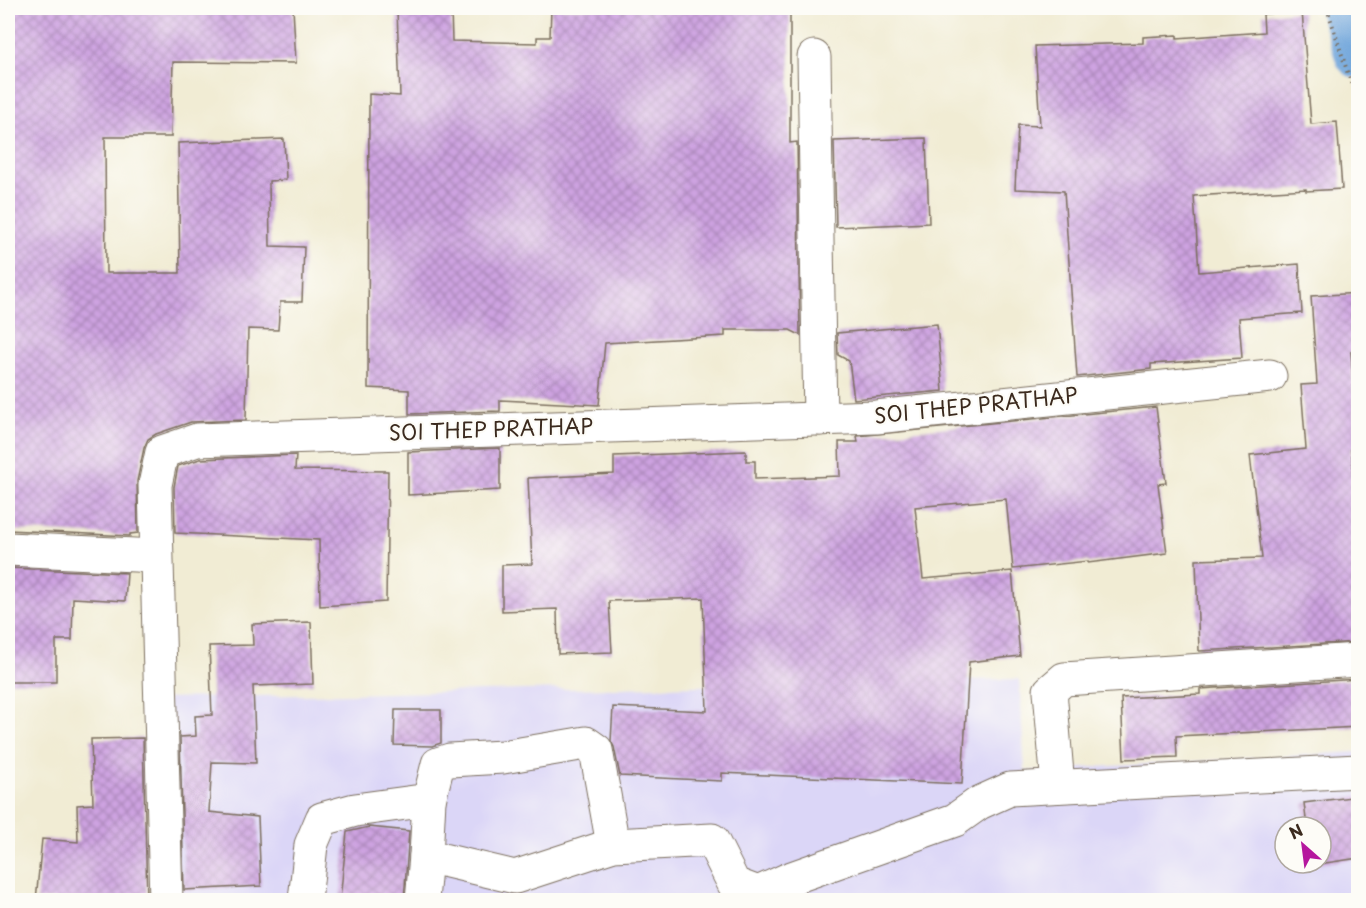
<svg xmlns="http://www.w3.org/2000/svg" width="1366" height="908" font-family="'Playpen Sans',sans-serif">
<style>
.built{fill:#dbd6f7;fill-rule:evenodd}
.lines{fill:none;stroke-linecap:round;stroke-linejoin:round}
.canal{stroke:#6ca3da;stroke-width:46}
.building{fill:url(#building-cross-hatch)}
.minor-casing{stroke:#7b6e5e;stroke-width:35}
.path{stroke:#7b6e5e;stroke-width:4;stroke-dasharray:1.5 4.5;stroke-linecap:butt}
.minor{stroke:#fff;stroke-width:33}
.labels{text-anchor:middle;stroke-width:4.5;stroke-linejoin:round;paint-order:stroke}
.street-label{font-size:21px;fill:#3b2a1e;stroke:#fdfcf7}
</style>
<defs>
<pattern id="building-cross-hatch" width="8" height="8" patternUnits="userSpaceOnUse" patternTransform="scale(1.5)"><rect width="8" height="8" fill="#cea3e1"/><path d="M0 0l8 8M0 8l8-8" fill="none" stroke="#a885b6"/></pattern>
</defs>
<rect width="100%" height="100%" fill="#fdfcf7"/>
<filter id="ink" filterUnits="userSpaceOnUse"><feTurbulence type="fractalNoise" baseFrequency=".0167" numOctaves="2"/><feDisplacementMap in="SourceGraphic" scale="12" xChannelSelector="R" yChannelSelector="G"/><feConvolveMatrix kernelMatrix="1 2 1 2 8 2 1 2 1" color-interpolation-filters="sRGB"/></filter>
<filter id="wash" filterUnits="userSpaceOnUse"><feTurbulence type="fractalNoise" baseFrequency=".008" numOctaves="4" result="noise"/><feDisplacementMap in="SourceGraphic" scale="24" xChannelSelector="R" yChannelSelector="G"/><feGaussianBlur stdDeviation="1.35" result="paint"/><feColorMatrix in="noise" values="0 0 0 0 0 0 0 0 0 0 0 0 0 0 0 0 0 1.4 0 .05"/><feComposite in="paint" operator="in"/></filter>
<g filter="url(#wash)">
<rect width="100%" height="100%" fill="#f1ecd4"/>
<!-- built -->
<path class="built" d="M1019,679L1025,771L1358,752V900H158L168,698ZM1285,827H1321V863H1285Z"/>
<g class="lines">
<!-- canal -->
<path class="canal" d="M1342,8L1358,55"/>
</g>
<g id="blocks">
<!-- building -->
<g class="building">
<path d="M8,8H293L296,63L173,62L171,137H105L106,273H180L178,143L284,139L286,180L269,181L270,246L304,247L302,302H280L278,330L248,329L246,420L191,422L156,434L148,439L144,448L137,481L138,533L130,534V536L8,530Z"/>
<path d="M551,8H790V143L797,142L800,335L790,330H725V336L605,343L599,405L500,400V411L409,414V390L368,388L369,94L400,96L397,9H451L452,41L537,43V37H550Z"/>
<path d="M1302,11L1311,124L1337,122L1342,189L1306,191V189L1194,196L1199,272L1299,264L1302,313L1239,318L1242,358L1151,364V369L1077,377L1064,191L1015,189L1018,125L1040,126L1035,46L1143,43V37L1177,35V38L1264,32L1263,14Z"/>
<path d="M926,138L929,223L836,227L834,141Z"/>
<path d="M1359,293V351L1351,352L1358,448L1351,449L1359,521V642L1199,651L1196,560L1262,558L1250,455L1306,449L1301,385L1317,384L1311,296Z"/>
<path d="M937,324L943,391L854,399L849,361L838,355L837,333Z"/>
<path d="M1156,407L1166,483L1158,484L1167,553L1088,563V561L1013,569L1006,499L915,507L923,579L1012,571L1020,656L969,662L962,784L722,773V781L620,776L614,747L611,741L613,707L707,711L703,598L609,601L612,652L558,654L557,609L502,611V565L532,564L528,478L614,474V456L746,451V461H755V479L840,476L839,442H858L857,436Z"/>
<path d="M500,448V490L408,495V452Z"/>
<path d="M296,455L295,470L388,471L386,602L320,606L319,540L175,533L174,487L178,466L200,459Z"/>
<path d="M8,568L127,573L125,601L73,598L72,640H56V682H8Z"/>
<path d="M311,622L313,684L253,686L256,763L212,762L209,812L258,817L261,886L184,890L180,737L196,736L195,716L212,715L209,646L253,645L252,624Z"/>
<path d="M1359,679V727L1176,736L1177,757L1124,759L1121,698L1200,694V689Z"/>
<path d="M395,710H441V743L432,746L394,745Z"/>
<path d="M143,738L147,900H36L42,839L78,842L77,805L93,804L91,739Z"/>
<path d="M1359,796V858L1312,865V863H1321V827H1307L1304,803Z"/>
<path d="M369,827L409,831L404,900H340L347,832Z"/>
</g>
</g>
</g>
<g filter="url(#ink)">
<use href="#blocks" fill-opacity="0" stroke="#7b6e5e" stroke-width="1.5"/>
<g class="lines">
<defs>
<g id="minor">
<path d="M814,57L820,419"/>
<path d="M8,549L156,556"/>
<path d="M1058,786L1050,691L1064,679L1358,660"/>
<path d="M426,856L429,800"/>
<path d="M166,900L155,485L162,452L197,440L876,417L1270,376"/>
<path d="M305,900L311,845L322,819L355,810L429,800L438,764L450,760L503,757L586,743L596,750L613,845"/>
<path d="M422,900L426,856L515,877L613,845L712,840L734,884L758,893L789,879L955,820L979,803L1010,789L1358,771"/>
</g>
</defs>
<!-- minor casing -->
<use href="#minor" class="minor-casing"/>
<!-- path -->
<path class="path" d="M1327,8L1349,77L1358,96"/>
<!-- minor -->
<use href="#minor" class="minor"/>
</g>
</g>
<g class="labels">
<!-- street labels -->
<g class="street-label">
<text transform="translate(976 406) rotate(-6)" y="7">SOI THEP PRATHAP</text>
<text transform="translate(491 430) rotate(-2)" y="7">SOI THEP PRATHAP</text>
</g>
</g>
<!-- margin -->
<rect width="1366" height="908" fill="none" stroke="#fdfcf7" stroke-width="30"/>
<!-- north arrow -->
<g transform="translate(1303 845) rotate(332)"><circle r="28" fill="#fdfcf7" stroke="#afa8a0" stroke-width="1.5"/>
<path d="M0-4.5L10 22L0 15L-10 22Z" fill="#b5179e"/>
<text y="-9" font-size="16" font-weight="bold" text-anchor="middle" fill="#3b2a1e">N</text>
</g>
</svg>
